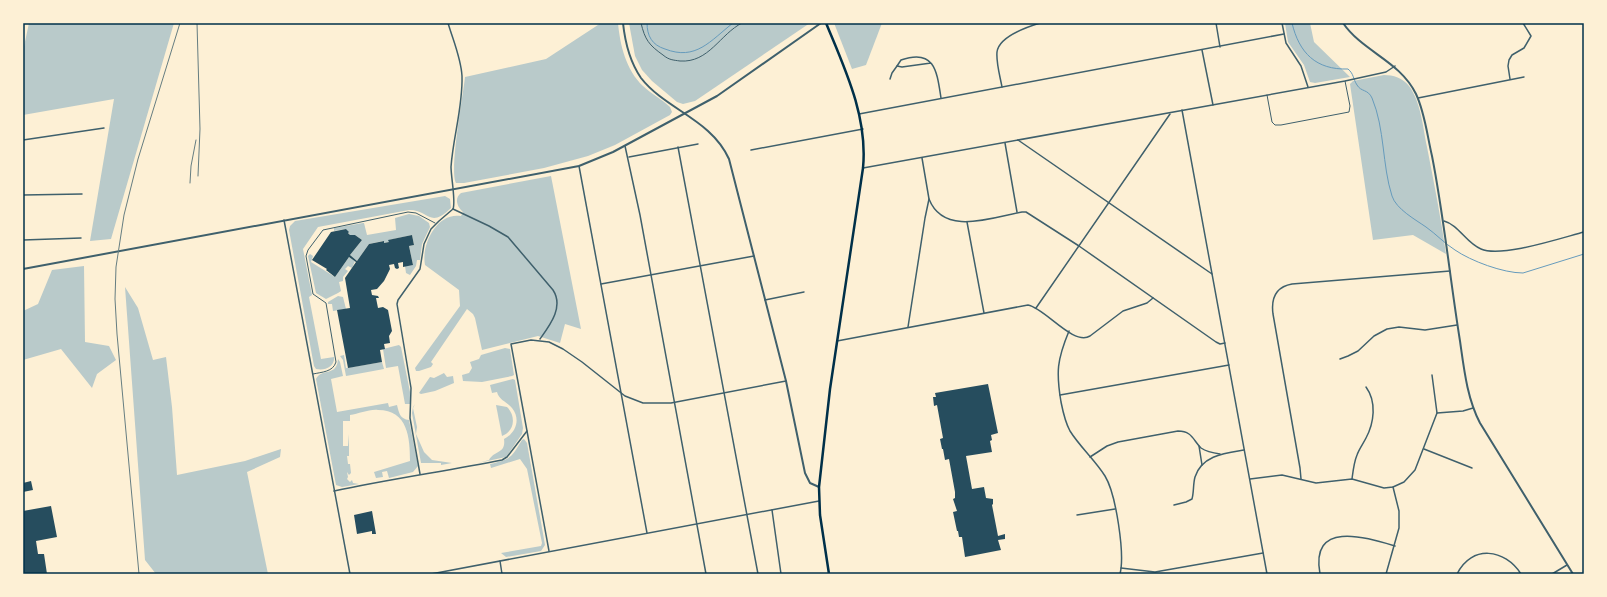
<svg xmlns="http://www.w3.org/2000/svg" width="1607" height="597" font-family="Cabin,sans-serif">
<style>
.green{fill:#b9caca}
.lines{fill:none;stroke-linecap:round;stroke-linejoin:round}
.stream{stroke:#669bbc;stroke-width:1}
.building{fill:#264d5e}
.service{stroke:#3f606c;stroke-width:1}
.minor{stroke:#3f606c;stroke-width:1.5}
.tertiary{stroke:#3f606c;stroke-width:2}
.primary{stroke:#003049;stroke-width:2.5}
.rail{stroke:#657d81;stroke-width:1}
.neatline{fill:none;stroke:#003049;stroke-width:1.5}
</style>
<rect width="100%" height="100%" fill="#fdf0d5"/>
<!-- green -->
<g class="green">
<path d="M29,23H174L111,239L90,241L114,99L23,115V51Z"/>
<path d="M601,23H618C620,45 626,70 643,86C651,94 662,99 670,107L672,112L670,115L615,145L588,156L544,168L464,183H456C449,172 463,96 465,77L546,59Z"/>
<path d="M629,23H810L695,101L683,104L677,102L652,81L642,70L635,56Z"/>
<path d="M834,23H882L866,65L852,69Z"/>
<path d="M1285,23H1310L1314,42L1350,77L1315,83L1310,82L1304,65L1288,42Z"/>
<path d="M1384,75C1393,75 1403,78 1409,86C1421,102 1423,128 1427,147C1434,183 1441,218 1446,254L1413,235L1373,240L1350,84L1353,81Z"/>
<path d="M551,176L581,329L565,324L560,343L538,336L482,350L475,318L473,314L467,309L431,362L433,364L431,367L419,371H416L415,368L460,306L459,290L425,265C421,244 437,212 461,216L463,212C457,207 454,198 461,193Z"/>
<path d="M445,196L450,199L451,208C429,229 430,210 409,210L318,227L303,249L312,295L309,297L321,359L334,357C335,367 325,371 316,369L314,366L289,230L290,226L295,221Z"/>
<path d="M409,214L419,216L429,223L430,227L422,244L420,260H417L416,266L410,275L406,273L405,266L413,265L409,246L414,245L412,235L389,240V242L384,243L383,241L369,244L357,261L350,255L362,240L355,235H350L346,229L334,231V228L363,223H364L367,235L396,230L395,218Z"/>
<path d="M310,254L313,256L311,262L335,277L349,257L355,261L352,268L348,266L345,269L348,271L343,277V281L339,282L341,291L338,293L326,299L316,293L308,256Z"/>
<path d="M84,266L85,342L109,346L116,360L97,374L92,388L61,349L23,360V311L38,304L52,270Z"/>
<path d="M125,287L138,308L153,360L166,357L172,407L177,475L245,461L281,449L280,457L247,472L268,574H156L145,560Z"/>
<path d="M338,296L343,297L346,309L333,311L332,304H328V302Z"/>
<path d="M399,345L401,347L410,392V404H405L398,366L386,368L383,349Z"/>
<path d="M505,348L510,349L514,375L512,376L482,382L463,381L462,375L469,373L472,368L470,362L479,359L481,355Z"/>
<path d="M344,355L346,368L382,362L384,369L346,376L343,360L340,356Z"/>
<path d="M338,359L340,362L343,376L331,379L337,412L388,403L389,407L397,405C399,413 400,419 409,420L418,466L413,472L389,478L387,471L382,472L383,477L376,478L374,472L410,461C410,438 408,410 378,410C369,409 359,414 350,415V421H343V446H348L349,434V456H347L348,464H350L351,473L349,475L347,472L348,477L347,479L350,482L352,480L353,483L359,484L342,487L336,485L316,379C321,368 337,377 338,359Z"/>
<path d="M444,373L447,377L453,376L454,383L435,391L421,394L419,393L430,377L434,378Z"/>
<path d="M513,379L515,380L523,428L522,434L506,457L478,463L489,460C495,450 506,454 504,439C516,433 521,419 512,408C507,402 499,400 497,392L492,393L490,385Z"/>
<path d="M415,404L413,408L417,427L416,434L424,452L432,460L452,463L441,465V463H421L412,413L413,407Z"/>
<path d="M496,405L507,407C516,416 515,431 502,436Z"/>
<path d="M524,439L527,443L545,545L541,551L506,557L501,553L541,546L542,543L527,469L520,459L491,468L490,464C511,459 511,458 522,440Z"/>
</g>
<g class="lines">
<!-- stream -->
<g class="stream">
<path d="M647,23C647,36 652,45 665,49C696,61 710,41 733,23"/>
<path d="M1292,23C1299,53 1316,70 1348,69C1354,74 1353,79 1357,85C1361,92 1368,89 1372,98C1385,129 1382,165 1392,196C1396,209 1416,220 1426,227C1436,234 1444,243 1455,250C1471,261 1503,273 1523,273L1584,254"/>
</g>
</g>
<!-- building -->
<g class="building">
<path d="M346,229L349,232L348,233L350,235H355L362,240L350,255L357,261L369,244L384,241V243L389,242L388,240L412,235L414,245L409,246L413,265L403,267V262L398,263L399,268L397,269L395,268L394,264L389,265L390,269L384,281L377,289L371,290L372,295L378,296L379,298H376L378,308L383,307L388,310L392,331L389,336L390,343L384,344L385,349L380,350L382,362L348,368L337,310L350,308L345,278L356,262L349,257L335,277L326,270L327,269L312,260L331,232Z"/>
<path d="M988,384L998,433L991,435L992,440L990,441L992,452L966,456L972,489L984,487L986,498L993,499V504L992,505L998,536L1005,534V539L998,540L1001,550L965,557L962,537H959L958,531H957L953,512L957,511L953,499L955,498V492L949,459L945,460L943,449H942L940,439L943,438L937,405L934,406L933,397H936L935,393Z"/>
<path d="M31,481L33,490L23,492V483Z"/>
<path d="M51,506L57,537L36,541L38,554H44L47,574H23V511Z"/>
<path d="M372,511L376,534H372V531L357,534L354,515Z"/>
</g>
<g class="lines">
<!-- service -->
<g class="service">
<path d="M641,23C645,40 649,45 663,55C669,60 673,60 680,61C709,63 720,34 742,23"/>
<path d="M1267,95L1272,122L1275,125H1281L1349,112L1350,106L1345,81"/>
<path d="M313,374C322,372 333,372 336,362L326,303L313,294L306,256L308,250L323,230L408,212L416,213L435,223"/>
</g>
<!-- minor -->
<g class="minor">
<path d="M448,23C453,40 461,58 462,76C463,107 453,137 451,167C451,177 456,202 453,209"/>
<path d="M1216,23L1220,47"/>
<path d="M1282,23L1286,43L1301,66L1308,87"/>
<path d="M1202,50L1213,105"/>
<path d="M931,63L902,67L897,66L901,60C935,48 937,72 941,98"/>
<path d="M890,79L892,73L897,66"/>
<path d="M1510,79L1508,66L1509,60L1512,55L1524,48L1531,36L1523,23"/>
<path d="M1002,87C1000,76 996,63 997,52C999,36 1027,27 1040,23"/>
<path d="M1418,98L1524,77"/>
<path d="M1182,110L1267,574"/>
<path d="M859,114L1284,34"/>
<path d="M23,140L104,128"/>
<path d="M1018,140L1212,274"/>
<path d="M1005,143L1017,212"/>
<path d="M625,146L640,215L706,574"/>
<path d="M678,147L758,574"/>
<path d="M751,150L863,129"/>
<path d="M629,157L698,144"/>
<path d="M579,166L647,533"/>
<path d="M863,168L1345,81L1386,72L1395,66"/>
<path d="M23,195L82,194"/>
<path d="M929,199C944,237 993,217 1022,212H1026L1079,246L1216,342L1220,344L1225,343"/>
<path d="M453,209L489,226L508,237L553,290C564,307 550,325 540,339"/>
<path d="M284,220L350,574"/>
<path d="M1444,221C1459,225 1466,243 1481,249C1501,258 1561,238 1584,232"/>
<path d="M967,222L984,313"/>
<path d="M23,240L81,238"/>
<path d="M601,284L754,256"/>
<path d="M765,300L804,292"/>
<path d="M1036,308L1170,114"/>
<path d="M908,327L925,218L929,199L922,158"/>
<path d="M1069,331C1057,360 1056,372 1061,402C1063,412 1065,422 1070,431C1080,447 1095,460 1105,476C1116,494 1125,554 1120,574"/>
<path d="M837,341L1028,305C1045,308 1073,346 1090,336L1123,311L1147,303L1153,298"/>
<path d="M1340,359L1348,356L1358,351L1374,336L1387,329L1399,327L1425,330L1457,325"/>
<path d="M1060,395L1229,365"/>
<path d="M1437,413L1463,411L1473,408"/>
<path d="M527,431L549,551"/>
<path d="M1199,446L1202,465"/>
<path d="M1424,449L1472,468"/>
<path d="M1090,457L1107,446L1118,442L1178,431C1192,431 1193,440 1201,448C1207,452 1213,453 1220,454"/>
<path d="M420,474L410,418L411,388L397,304L398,300L420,269L424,244L431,229L439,221L453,209"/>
<path d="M1250,479L1282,475L1316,483L1352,479L1384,488L1393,487L1404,482L1415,470L1437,413L1432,375"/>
<path d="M1301,479L1300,468L1273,314C1271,299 1275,287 1292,284L1450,271"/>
<path d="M1352,479C1353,471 1354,462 1357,455C1359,449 1363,444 1366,438C1374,423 1377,402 1366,387"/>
<path d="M334,491C390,479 447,471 502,460L507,457L527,431L511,344L531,340L549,342L563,349L582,362L625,396L643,403H671L786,381"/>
<path d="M1174,505L1186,502L1192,499C1194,492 1193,484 1195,477C1202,455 1226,453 1244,450"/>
<path d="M772,510L781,574"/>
<path d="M1077,515L1115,509"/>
<path d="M500,561L502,574"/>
<path d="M1121,568L1155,572L1263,553"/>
<path d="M431,574L819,501"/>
<path d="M1320,574C1310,520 1365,537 1395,546"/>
<path d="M1386,574L1399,528V511L1393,487"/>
<path d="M1457,574C1472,544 1505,549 1521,574"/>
<path d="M1552,574L1567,565"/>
</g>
<!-- tertiary -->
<g class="tertiary">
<path d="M623,23C625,42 630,62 641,78C666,110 711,119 729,159L786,381L805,473L810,483L819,487"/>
<path d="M1343,23C1363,52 1400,61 1416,94C1425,113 1427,135 1432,156C1444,217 1450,279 1460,341C1464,369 1467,398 1480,423L1573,574"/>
<path d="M23,269L579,166L613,152L717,96L821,23"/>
</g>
<!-- primary -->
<path class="primary" d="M826,23C845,69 868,117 863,168L830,389L819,487L820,515L829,574"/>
<!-- rail -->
<g class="rail">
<path d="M197,23L200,129L198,176"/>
<path d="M190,183L191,166L196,140"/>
<path d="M139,574L117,334L115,299L116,267L124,215L138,159L180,23"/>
</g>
</g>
<!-- border -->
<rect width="1607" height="597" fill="none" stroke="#fdf0d5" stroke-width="48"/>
<rect x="24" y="24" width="1559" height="549" class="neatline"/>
</svg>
